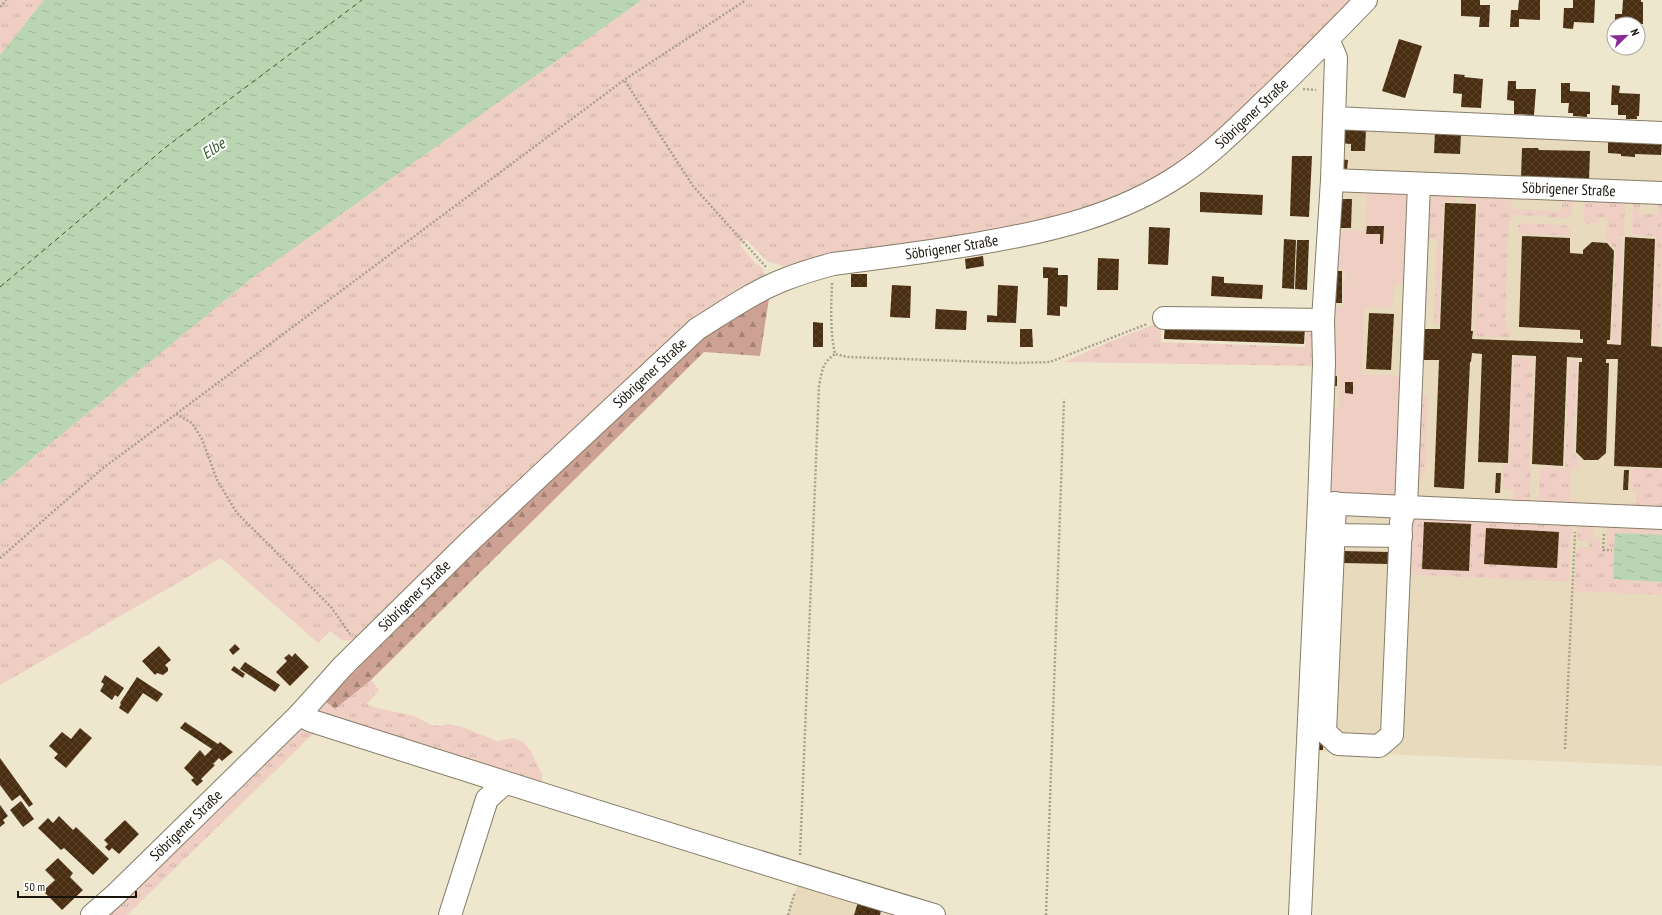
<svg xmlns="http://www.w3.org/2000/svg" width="1662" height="915" font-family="'PT Sans Narrow',sans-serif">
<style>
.built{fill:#e8dbbd}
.grass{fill:url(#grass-tufts)}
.forest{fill:url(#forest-firs)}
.garden{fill:#efcec4}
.water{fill:url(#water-ripples)}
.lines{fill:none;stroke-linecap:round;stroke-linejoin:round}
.ferry{stroke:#345a2a;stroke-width:1;stroke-dasharray:5 4;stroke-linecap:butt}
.building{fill:url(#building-cross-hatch)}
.minor-casing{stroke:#867d68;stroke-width:24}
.path{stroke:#a9a18f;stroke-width:2.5;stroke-dasharray:2 2;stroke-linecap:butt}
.minor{stroke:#fff;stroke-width:22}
.labels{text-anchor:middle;stroke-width:4;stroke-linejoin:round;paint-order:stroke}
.street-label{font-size:15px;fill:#18140c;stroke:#fff}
.water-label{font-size:16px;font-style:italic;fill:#345a2a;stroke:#fff}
</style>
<defs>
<pattern id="grass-tufts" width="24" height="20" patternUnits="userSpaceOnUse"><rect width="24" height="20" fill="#efcec4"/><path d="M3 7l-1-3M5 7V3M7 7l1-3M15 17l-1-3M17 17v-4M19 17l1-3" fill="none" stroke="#ccb0a7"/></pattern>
<pattern id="forest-firs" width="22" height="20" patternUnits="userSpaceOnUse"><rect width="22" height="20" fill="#cda193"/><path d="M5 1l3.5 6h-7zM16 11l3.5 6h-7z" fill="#a58276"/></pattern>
<pattern id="water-ripples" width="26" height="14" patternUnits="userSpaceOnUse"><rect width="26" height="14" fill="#b9d5b1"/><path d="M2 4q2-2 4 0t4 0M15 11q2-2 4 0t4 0" fill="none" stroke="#9eb697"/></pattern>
<pattern id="building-cross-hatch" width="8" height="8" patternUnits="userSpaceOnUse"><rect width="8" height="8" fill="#492e12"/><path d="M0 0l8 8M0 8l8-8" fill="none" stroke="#5a432b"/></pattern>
</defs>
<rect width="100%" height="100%" fill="#efe6ce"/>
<!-- built -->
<g class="built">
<path d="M1339,126L1662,138V766L1312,751Z"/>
<path d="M804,871L951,915H787L790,904Z"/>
</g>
<!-- grass -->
<g class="grass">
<path d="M0,0H44L0,55Z"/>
<path d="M642,0H1357L1225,131L1150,185L1070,217L791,269L767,261L746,239L740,245L755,263L763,268L765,276L361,639L343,641L330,631L318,643L221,558L0,685V485L252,278Z"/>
<path d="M1455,194L1456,201H1443L1439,323H1434L1437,239L1421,238C1423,225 1422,202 1436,195C1441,193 1450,194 1455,194Z"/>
<path d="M1511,194L1512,209L1562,211V199L1571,198L1573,202L1572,214L1568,218L1518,215L1512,217L1509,221L1505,321L1507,330L1511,334L1510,338L1475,336V328H1473L1478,203L1463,202L1464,195Z"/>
<path d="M1640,199V214H1658V200H1662L1660,344H1653L1656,236L1632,235L1633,202Z"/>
<path d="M1584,200H1623L1625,205L1624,235H1622L1619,343H1612L1616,251L1606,238L1607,218L1598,217L1597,224L1590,223V225L1585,223L1583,220Z"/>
<path d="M1522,223L1566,225L1570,228L1572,236L1521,234L1517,227Z"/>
<path d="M1161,322V342L1305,347L1306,327L1313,332L1319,366L1064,362L1109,342Z"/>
<path d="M1514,357H1534L1529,467H1531L1530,500L1527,503L1513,504L1514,490L1503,489V465H1509Z"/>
<path d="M1569,360H1577L1573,453L1579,459V470H1570V500L1580,501L1579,505L1540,503L1539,499L1540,467L1565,468Z"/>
<path d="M1415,396H1428L1425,475L1419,478H1417Z"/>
<path d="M1631,468L1662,469V510L1623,505V503H1636V491H1630Z"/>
<path d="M1422,513L1572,519L1569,582L1403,574L1407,530L1413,520Z"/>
<path d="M1578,519L1594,524L1592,539H1600V548H1606L1607,523L1662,522V535L1615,533L1613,579L1662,582V595L1574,591L1576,552H1578L1579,547H1589V542L1577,540Z"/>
<path d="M371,680L379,690L367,704L377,708L414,716L431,725L440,726L448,724L465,728L497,741L513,738L523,742L531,751L538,766L542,775V782L536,786L318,732L310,737L127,915H105L325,701L335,709Z"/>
</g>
<!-- forest -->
<path class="forest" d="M769,299L760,356L704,352L371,680L335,709L325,701L475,552L613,422L702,340L733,319Z"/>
<!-- garden -->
<path class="garden" d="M1367,188L1405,189L1408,194L1407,284H1394L1393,307L1364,308L1362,375H1404L1398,490L1395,495L1389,497L1328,495L1330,409H1339V374L1332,373L1335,307H1344L1345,269L1337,268L1339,231H1364L1366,222Z"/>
<!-- water -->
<g class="water">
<path d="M44,0H642L252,278L0,485V55Z"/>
<path d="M1615,533L1662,535V582L1613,579Z"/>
</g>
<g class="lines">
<!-- ferry -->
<path class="ferry" d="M0,287L166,147L362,0"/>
</g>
<!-- building -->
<g class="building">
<path d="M1461,0H1480V5H1490L1489,27H1479L1480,17L1461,16Z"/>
<path d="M1519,0H1540V20L1519,19V27H1510L1511,10H1518Z"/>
<path d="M1573,0H1595L1594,23L1574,22L1573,29L1563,28L1564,8H1573Z"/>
<path d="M1623,0H1641V2H1643V24H1615V14H1622Z"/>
<path d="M1399,39L1422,46L1405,98L1382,91Z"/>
<path d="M1454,74L1465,75L1464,77L1483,79L1481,108L1461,107L1462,94L1453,93Z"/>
<path d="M1508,81H1516V89H1536L1534,115L1514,114V101L1507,100Z"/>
<path d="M1561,83H1570V91L1590,92V114H1587V117L1573,116V113H1568L1569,103H1561Z"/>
<path d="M1612,85L1620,86L1619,93L1640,94L1639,116H1637V119H1626V115H1618V105H1611Z"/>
<path d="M1340,128L1366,129L1365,151H1351V144L1340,143Z"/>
<path d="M1435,132L1461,133L1460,154L1434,153Z"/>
<path d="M1608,139L1662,141L1661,155L1635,154V157L1621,156V154L1608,153Z"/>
<path d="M1522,148H1538L1539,150L1590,151L1589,181L1521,178Z"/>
<path d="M1292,156H1312L1309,217L1290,216Z"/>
<path d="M1339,159L1348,160L1347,169L1339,168Z"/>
<path d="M1200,192L1263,195L1262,215L1200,212Z"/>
<path d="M1339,199H1352L1351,228H1338Z"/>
<path d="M1445,203L1476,204L1471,331H1473L1472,339L1583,343V339H1580V330L1519,327L1522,236L1570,238V253L1583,254V250L1592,242L1607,243L1614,251L1610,340H1607V344L1621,345L1625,237L1655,239L1651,346L1662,347V468L1614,466L1618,359H1606V363H1609L1606,453L1598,460H1584L1576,452L1579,362H1582V358L1567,357L1563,466L1532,464L1536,356L1512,355L1508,463L1478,462L1482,354L1472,353L1471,362H1470L1464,489L1434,487L1439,360H1421L1422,329H1440Z"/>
<path d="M1367,226H1384L1383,244H1380V234H1366Z"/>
<path d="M1149,227L1170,228L1168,265L1148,264Z"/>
<path d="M1284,239L1296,240L1294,289L1282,288Z"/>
<path d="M1297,240H1309L1307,290L1295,289Z"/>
<path d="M983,256L984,266L966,269L965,259Z"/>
<path d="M1098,258L1119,259L1118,290H1097Z"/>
<path d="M1043,267L1058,268V275H1068L1067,307L1060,306V316L1047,315L1048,278H1043Z"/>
<rect x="1335" y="271" width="7" height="32"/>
<rect x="851" y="274" width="16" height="13"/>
<path d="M1212,276L1224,277V283L1263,285L1262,299L1211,296Z"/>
<path d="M892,285L911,286L910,318L890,317Z"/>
<path d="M998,285L1018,286L1016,323L987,322V315L997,316Z"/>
<path d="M936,309L967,311L966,330L935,329Z"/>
<path d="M1369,313L1394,314L1391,370L1366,369Z"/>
<path d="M813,322L823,323V347H813Z"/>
<path d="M1165,323L1305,328L1304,344L1164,339Z"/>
<path d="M1020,329H1032L1033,347H1020Z"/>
<path d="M1330,375L1337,376V386H1330Z"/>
<path d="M1345,382H1353V394L1345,393Z"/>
<path d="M1624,470H1629L1628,490H1623Z"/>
<path d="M1496,473H1501L1500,493H1495Z"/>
<path d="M1424,522L1471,524L1469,571L1422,569Z"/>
<path d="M1486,528L1559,532L1557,568L1484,564Z"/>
<path d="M1342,551L1390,552L1389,564L1342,563Z"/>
<path d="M235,644L240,649L233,655L229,650Z"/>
<path d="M159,646L171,660L165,665L168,668V671L163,675L157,673L155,675L142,661Z"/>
<path d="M295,653L309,667L290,686L276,672L287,661L284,658L289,654L292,657Z"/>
<path d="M245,662L280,685L275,692L240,669Z"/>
<path d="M234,666L245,674L243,678L231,670Z"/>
<path d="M105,675L124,688L118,697L115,695L112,700L100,691L104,684L101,682Z"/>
<path d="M137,677L163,694L157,702L143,693L128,714L119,708L121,704L120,703Z"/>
<path d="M185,722L218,744L220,742L233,752L222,761L219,758L213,764L215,765L201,779L203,781L197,786L191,780L194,778L184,768L200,750L205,756L212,749L180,728Z"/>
<path d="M80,728L92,738L66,768L54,758L58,754L49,746L62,732L71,739Z"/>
<path d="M1315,742H1323V750H1314Z"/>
<path d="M0,758L33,804L29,807L20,795L12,801L0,785Z"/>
<path d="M21,801L34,819L23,827L10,810Z"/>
<path d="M0,805L8,816L3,820L5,823L0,827Z"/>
<path d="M59,816L73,830L76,827L109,859L93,875L64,848L61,850L38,828L48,818L53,823Z"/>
<path d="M125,820L139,834L119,854L112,848L109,851L105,847L108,844L104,840Z"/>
<path d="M58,858L73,873L70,877L83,890L62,910L43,891L55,880L45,870Z"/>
<path d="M859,899L882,906L880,915H854Z"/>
</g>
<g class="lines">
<defs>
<g id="minor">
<path d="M1334,118L1662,133"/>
<path id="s1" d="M1332,180L1662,193"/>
<path d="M1164,318L1323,320"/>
<path d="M1321,503L1406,507L1419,184"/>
<path d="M1335,503L1325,732L1338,744L1379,746L1392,735L1401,522L1406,507L1662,518"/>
<path d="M1333,535L1401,536"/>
<path d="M299,715L312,721C519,787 726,853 934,915"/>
<path id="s2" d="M92,915L115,895L299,715L343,666L468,543L697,329C726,311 754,291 786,279C801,273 818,268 833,264C881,258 928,252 975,244C1047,232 1119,216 1181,174C1211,154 1237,128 1263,103C1298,70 1332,35 1366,0"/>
<path d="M450,915L487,799L505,783"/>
<path d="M1300,915L1319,503L1324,364L1323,320L1332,180L1336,58L1328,39"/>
</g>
</defs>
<!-- minor casing -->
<use href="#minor" class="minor-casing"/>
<!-- path -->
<g class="path">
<path d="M0,7L6,0"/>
<path d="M625,81L693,186L766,267"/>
<path d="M1303,89L1316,90"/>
<path d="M832,283C831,306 830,331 835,354L848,357L1015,363L1050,362L1147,324"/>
<path d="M176,414L192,423L202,439L217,480L237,513L331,607L350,634"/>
<path d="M1604,534L1603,550H1612"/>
<path d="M0,558L103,468L176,414L624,80L746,0"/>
<path d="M1565,749L1575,532"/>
<path d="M800,855L819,386C822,371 822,363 835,354"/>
<path d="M788,915L795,892"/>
<path d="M1046,915L1064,399"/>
</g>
<!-- minor -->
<use href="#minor" class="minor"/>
</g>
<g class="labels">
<!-- street labels -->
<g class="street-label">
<text dy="5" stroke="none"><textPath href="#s2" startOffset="1450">Söbrigener Straße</textPath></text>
<text dy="5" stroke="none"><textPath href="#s1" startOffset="237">Söbrigener Straße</textPath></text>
<text dy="5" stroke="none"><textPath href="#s2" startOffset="1114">Söbrigener Straße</textPath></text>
<text dy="5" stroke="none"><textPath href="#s2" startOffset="778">Söbrigener Straße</textPath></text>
<text dy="5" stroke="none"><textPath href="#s2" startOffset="454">Söbrigener Straße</textPath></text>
<text dy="5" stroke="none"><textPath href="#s2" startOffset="130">Söbrigener Straße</textPath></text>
</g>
<!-- water labels -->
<g class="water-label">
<text transform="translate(213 148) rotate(-34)" y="6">Elbe</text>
</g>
</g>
<!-- north arrow -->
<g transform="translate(1626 36) rotate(67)"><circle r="19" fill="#ffffff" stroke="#a3a19e"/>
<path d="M0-3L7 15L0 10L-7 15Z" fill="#882b95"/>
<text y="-6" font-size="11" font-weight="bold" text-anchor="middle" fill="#18140c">N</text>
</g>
<!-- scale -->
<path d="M18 891v6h118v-6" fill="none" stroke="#18140c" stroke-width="2"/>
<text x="24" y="891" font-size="12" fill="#18140c" stroke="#ffffff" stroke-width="3" paint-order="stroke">50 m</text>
</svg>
